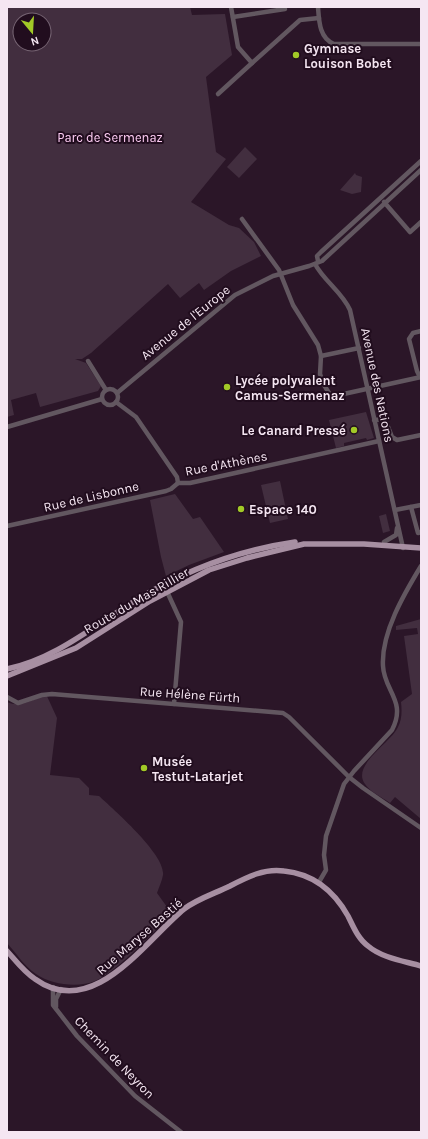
<svg xmlns="http://www.w3.org/2000/svg" width="428" height="1139" font-family="Karla,sans-serif">
<style>
.green{fill:#422e3f;fill-rule:evenodd}
.lines{fill:none;stroke-linecap:round;stroke-linejoin:round}
.minor{stroke:#625760;stroke-width:4.5}
.major{stroke:#a78fa2;stroke-width:5.5}
.poi-dot{fill:#a2c927;stroke:#210d1e;stroke-width:1.5}
.labels{text-anchor:middle;stroke-width:4;stroke-linejoin:round;paint-order:stroke}
.poi-label{font-size:13px;font-weight:bold;fill:#f5e6f2;stroke:#210d1e;text-anchor:start}
.park-label{font-size:13px;fill:#ffcef5;stroke:#210d1e}
.street-label{font-size:13px;fill:#f5e6f2;stroke:#210d1e}
</style>
<rect width="100%" height="100%" fill="#2b1628"/>
<!-- green -->
<g class="green">
<path d="M7,7H190L192,15L225,14L232,55L206,77L216,152L226,159L191,202L229,225L239,228L254,242L261,256L231,271L204,290L199,283L180,298L168,284L91,353L82,359H75L86,363L101,386L98,391L40,407L36,393L11,400L14,415L7,417ZM20,20H44V44H20Z"/>
<path d="M245,147L257,159L239,178L227,167Z"/>
<path d="M355,173L356,175L362,177L361,192L352,194L340,190Z"/>
<path d="M366,412L374,438L367,440L366,438L344,443V446L336,448L329,420Z"/>
<path d="M280,481L288,519L270,523L261,485Z"/>
<path d="M175,494L193,519L200,517L224,552L189,565L166,576L161,557L150,500Z"/>
<path d="M386,514L390,531L383,533L379,516Z"/>
<path d="M421,619V819L395,797L390,803C382,797 370,792 365,784C351,765 391,743 398,727C402,720 402,710 401,702L412,694L404,636L418,634L417,628L396,630V626Z"/>
<path d="M46,694L57,718L50,775L79,778L89,788V795L99,796C114,810 166,855 163,875C162,881 159,887 157,893L172,914C152,933 119,970 95,981C78,988 52,985 36,974C25,967 16,953 7,943V702C21,708 33,700 46,694Z"/>
</g>
<g class="lines">
<!-- minor -->
<g class="minor">
<path d="M231,7L238,47L252,63L300,20L319,18"/>
<path d="M318,7C319,20 319,38 334,44H421"/>
<path d="M233,17L285,9"/>
<path d="M218,94L252,63"/>
<path d="M384,202L410,232L421,222"/>
<path d="M242,219L279,270L293,305L318,345L321,356L320,374L324,385L329,393L333,396L339,395L421,377"/>
<path d="M318,261L317,256L321,252L421,161"/>
<path d="M315,264C324,281 342,292 350,310L403,548"/>
<path d="M321,356L359,348"/>
<path d="M88,361L106,390"/>
<path d="M420,377L417,371L409,339L413,333L421,331"/>
<circle cx="110" cy="397" r="8"/>
<path d="M117,393L235,295L273,276L309,266L322,261L421,170"/>
<path d="M116,402L136,417L177,477L178,483H190L379,441"/>
<path d="M374,420L385,419L392,437L397,440L421,435"/>
<path d="M7,427L102,399"/>
<path d="M411,507L418,533L421,532"/>
<path d="M395,510L421,505"/>
<path d="M7,526L166,491L171,489L178,483"/>
<path d="M384,542L396,535L397,528"/>
<path d="M164,585L181,622L174,704"/>
<path d="M7,697L18,703L42,695L52,694L283,713L289,717L349,777L363,788L421,828"/>
<path d="M319,882L326,870L324,855L326,836L344,784L354,771L392,730C407,701 384,691 383,666C381,633 404,594 421,566"/>
<path d="M53,987V1005L77,1036L135,1096L181,1132"/>
<path d="M56,1007V999L61,989"/>
</g>
<!-- major -->
<g class="major">
<path d="M7,669C56,659 96,624 138,599C186,570 240,550 295,542"/>
<path d="M7,676L76,648L150,601L209,570L247,558L304,544H364L421,548"/>
<path d="M7,951C16,961 24,972 35,979C93,1021 145,941 184,909C197,899 216,893 230,886C247,877 265,868 284,871C313,874 334,891 348,916C353,926 358,939 368,946C382,958 404,961 421,966"/>
</g>
</g>
<!-- markers -->
<g class="poi-dot">
<circle cx="296" cy="55" r="4"/>
<circle cx="227" cy="387" r="4"/>
<circle cx="354" cy="430" r="4"/>
<circle cx="241" cy="509" r="4"/>
<circle cx="144" cy="768" r="4"/>
</g>
<g class="labels">
<!-- poi labels -->
<g class="poi-label">
<text x="304" y="53">Gymnase<tspan x="304" dy="15">Louison Bobet</tspan></text>
<text x="235" y="385">Lycée polyvalent<tspan x="235" dy="15">Camus-Sermenaz</tspan></text>
<text x="346" y="435" text-anchor="end">Le Canard Pressé</text>
<text x="249" y="514">Espace 140</text>
<text x="152" y="766">Musée<tspan x="152" dy="15">Testut-Latarjet</tspan></text>
</g>
<!-- park labels -->
<g class="park-label">
<text x="110" y="142">Parc de Sermenaz</text>
</g>
<!-- street labels -->
<g class="street-label">
<text transform="translate(185 322) rotate(-39)" y="5">Avenue de l'Europe</text>
<text transform="translate(378 385) rotate(78)" y="5">Avenue des Nations</text>
<text transform="translate(226 463) rotate(-11)" y="5">Rue d'Athènes</text>
<text transform="translate(91 496) rotate(-13)" y="5">Rue de Lisbonne</text>
<text transform="translate(136 600) rotate(-30)" y="5">Route du Mas Rillier</text>
<text transform="translate(190 694) rotate(4)" y="5">Rue Hélène Fürth</text>
<text transform="translate(139 936) rotate(-41)" y="5">Rue Maryse Bastié</text>
<text transform="translate(115 1057) rotate(46)" y="5">Chemin de Neyron</text>
</g>
</g>
<!-- border -->
<rect width="428" height="1139" fill="none" stroke="#f5e6f2" stroke-width="16"/>
<!-- north arrow -->
<g transform="translate(32 32) rotate(162)"><circle r="19" fill="#210d1e" stroke="#766473"/>
<path d="M0-3L7 15L0 10L-7 15Z" fill="#a2c927"/>
<text y="-6" font-size="11" font-weight="bold" text-anchor="middle" fill="#f5e6f2">N</text>
</g>
</svg>
